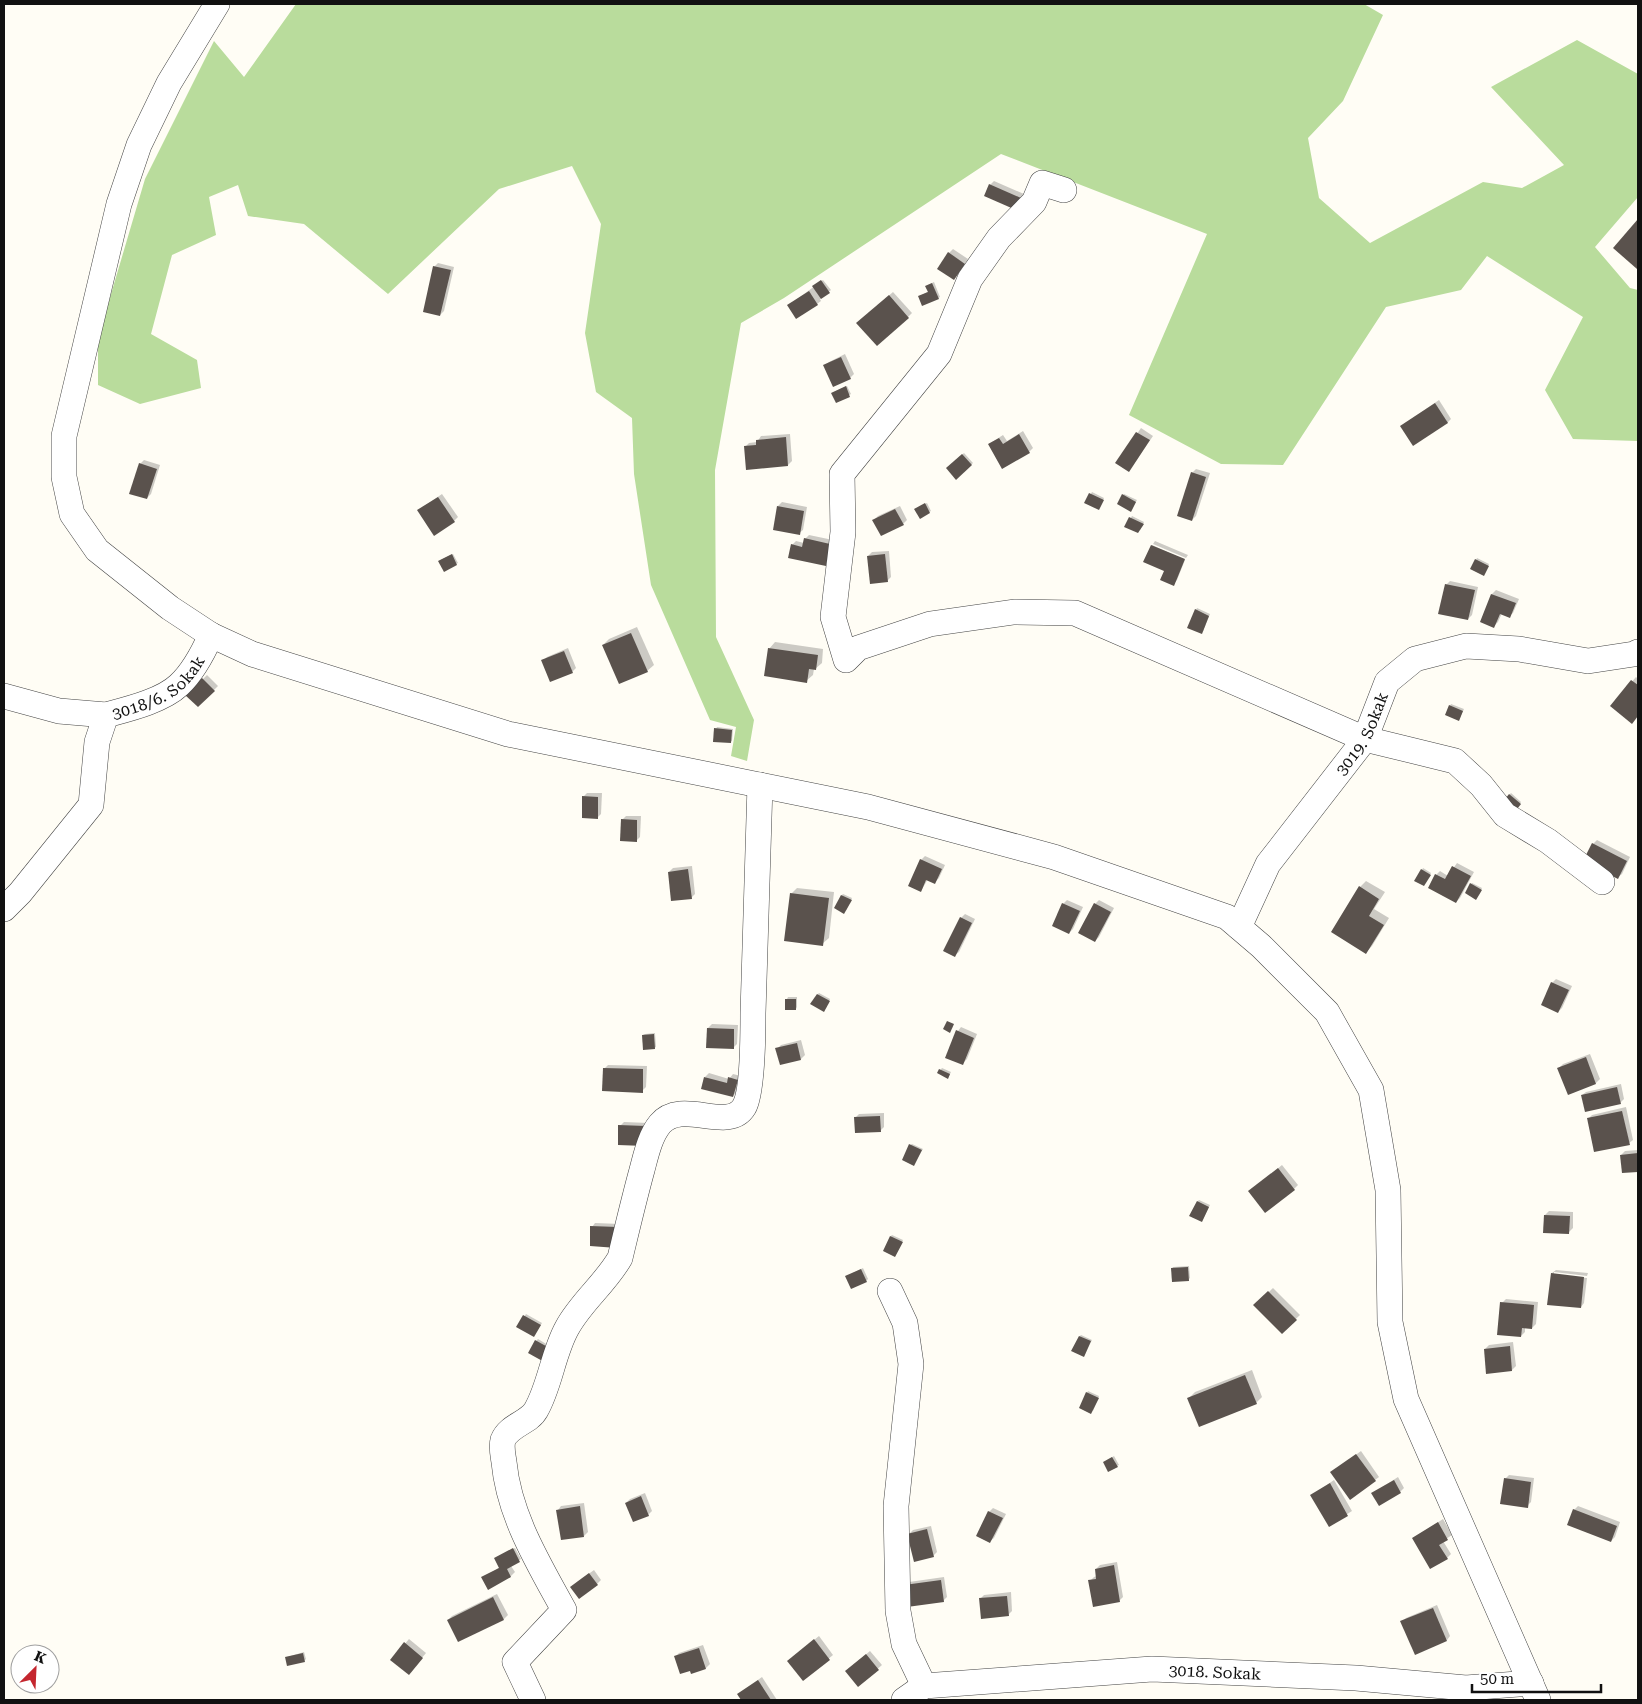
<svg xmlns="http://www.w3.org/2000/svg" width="1642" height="1704" font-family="'Roboto Serif',serif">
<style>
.forest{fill:#b9dc9c}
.shadow{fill:#0003}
.building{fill:#5a524d}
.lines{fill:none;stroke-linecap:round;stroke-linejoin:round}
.minor-casing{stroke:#444;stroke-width:26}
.minor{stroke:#fff;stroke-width:25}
.labels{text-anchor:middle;stroke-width:5;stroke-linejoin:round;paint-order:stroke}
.street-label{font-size:16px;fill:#111;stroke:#fff}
</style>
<rect width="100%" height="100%" fill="#fffdf5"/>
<!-- forest -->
<path class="forest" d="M296,4H1364L1383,15L1343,101L1308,138L1319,198L1370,243L1483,182L1522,188L1564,165L1491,87L1577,40L1638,74V197L1595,247L1630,288L1638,290V441L1573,439L1545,390L1583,317L1487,256L1461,290L1386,307L1283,465L1221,464L1129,415L1207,234L1001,154L784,298L741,323L715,470L716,637L754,720L747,761L731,756L736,727L710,720L651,585L634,474L632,418L596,392L585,333L601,224L572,166L499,189L388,294L304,224L248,216L238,185L209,197L216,235L172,255L151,334L197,360L201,388L140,404L98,385V338L145,179L214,41L244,77Z"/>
<!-- shadow -->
<g class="shadow">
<path d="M994,181L1024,194L1020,205L990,185Z"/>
<path d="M953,249L968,259L957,275L949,253Z"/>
<path d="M438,263L454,267L444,311L440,315L434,267Z"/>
<path d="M823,280L831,290L820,299L821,301L817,304L789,305Z"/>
<path d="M934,282L940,297L938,298L920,296L929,291L928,285Z"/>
<path d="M893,292L912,313L908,317L862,319Z"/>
<path d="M845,354L854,374L850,378L825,365L829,362Z"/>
<path d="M847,386L851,394L837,402L834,392Z"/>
<path d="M1439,400L1451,419L1447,423L1401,426Z"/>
<path d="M1141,428L1153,436L1129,471L1117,463Z"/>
<path d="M1023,431L1033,448L1029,452L989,444L1003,435L1007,441Z"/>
<path d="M790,434L792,461L788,465L745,447L749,443L757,442L761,436Z"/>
<path d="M964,453L973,463L956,478L947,468Z"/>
<path d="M144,460L160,465L151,494L147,498L140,464Z"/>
<path d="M1196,469L1210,473L1196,516L1192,520V473Z"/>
<path d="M1092,492L1104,498L1100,507L1086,502Z"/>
<path d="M442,494L458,517L454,521L423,507Z"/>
<path d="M1124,494L1137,500L1132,509L1123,495Z"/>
<path d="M782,502L807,507L803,530L799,533L778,506Z"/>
<path d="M927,503L931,511L929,512L917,508Z"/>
<path d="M900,506L907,520L903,524L874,520L878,516Z"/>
<path d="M1132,516L1144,522L1140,530L1126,526Z"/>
<path d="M809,535L833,540L829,561L825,565L792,545L796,541L804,543L805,539Z"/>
<path d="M1155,541L1188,555L1186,558L1153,544Z"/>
<path d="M1152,545L1185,560L1177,580L1173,584L1166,570L1145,561Z"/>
<path d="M889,551L891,577L887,581L868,556L872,552Z"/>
<path d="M453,554L458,563L456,564L441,560Z"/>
<path d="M1477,558L1489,564L1485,573L1476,560Z"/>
<path d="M1450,581L1478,587L1472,615L1468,619L1446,585Z"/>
<path d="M1496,590L1519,599L1513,613L1509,616L1502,613L1498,622L1494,626L1481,621L1492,594Z"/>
<path d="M1197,608L1210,614L1203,631L1196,610Z"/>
<path d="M637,627L654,665L647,671L603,645L609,639Z"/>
<path d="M775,642L823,649L822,663L815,669H814L813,675L806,681L769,649Z"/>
<path d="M568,648L576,668L572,672L543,661L547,657Z"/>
<path d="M207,675L218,686L198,706L187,695Z"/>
<path d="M1636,677L1638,679V715L1632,722L1611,706Z"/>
<path d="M1451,704L1464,709L1459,720L1450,706Z"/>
<path d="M717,727L733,729L732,741L730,742L716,729Z"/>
<path d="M587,793H602L601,814L597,818L583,797Z"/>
<path d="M1511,793L1521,802L1514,811L1503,802Z"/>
<path d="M626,816H641L640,837L636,841L623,819Z"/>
<path d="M1597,840L1630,857L1622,874L1618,877L1593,844Z"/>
<path d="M925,856L945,865L939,878L935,882L928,879L921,891V860Z"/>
<path d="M1457,863L1474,872L1460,898L1456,902L1436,875L1440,871L1448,876Z"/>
<path d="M692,866L695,894L691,898L669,872L673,868Z"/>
<path d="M1423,868L1431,873L1425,883L1422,870Z"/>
<path d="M1366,881L1385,892L1374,909L1389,918L1372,946L1366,952L1360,887Z"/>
<path d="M1472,883L1482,888L1478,896L1471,884Z"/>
<path d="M797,888L834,892L829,938L822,944L791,894Z"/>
<path d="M843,894L852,898L846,910L842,895Z"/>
<path d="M1067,900L1083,907L1073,929L1069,933L1053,925L1063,904Z"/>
<path d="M1099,900L1114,908L1099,937L1095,941V904Z"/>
<path d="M965,914L975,919L959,952L955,955L961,918Z"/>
<path d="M1556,979L1572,986L1562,1008L1558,1012L1552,983Z"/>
<path d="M819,993L830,999L825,1009L818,994Z"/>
<path d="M788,997H797V1007L796,1009L787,999Z"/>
<path d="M712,1024L738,1025L737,1044L733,1048L708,1028Z"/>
<path d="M961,1027L977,1034L967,1059L963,1063L958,1031Z"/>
<path d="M655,1033L656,1047L654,1048L643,1035L645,1034Z"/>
<path d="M801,1040L805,1055L801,1059L781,1064L777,1049L781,1045Z"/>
<path d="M1590,1054L1600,1079L1596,1083L1569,1094L1559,1068L1563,1064Z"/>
<path d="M608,1065L647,1066L646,1087L642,1091L604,1069Z"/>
<path d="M942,1068L951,1072L949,1076L938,1073Z"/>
<path d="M709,1073L729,1079L733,1074L741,1076L737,1092L733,1096L705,1077Z"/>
<path d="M1621,1084L1624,1099L1620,1103L1582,1095L1586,1092Z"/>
<path d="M1626,1107L1633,1140L1629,1143L1588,1119L1592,1115Z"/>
<path d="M884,1113V1127L880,1131L855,1118L859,1114Z"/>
<path d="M624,1122L649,1123V1141L620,1126Z"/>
<path d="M912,1144L923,1149L914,1164L910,1145Z"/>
<path d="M1638,1150V1171L1623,1172L1621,1155L1625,1151Z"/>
<path d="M1282,1165L1298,1185L1294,1189L1254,1188Z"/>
<path d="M1199,1200L1210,1205L1202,1221L1198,1201Z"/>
<path d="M1549,1211L1573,1212V1228L1569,1232L1545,1215Z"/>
<path d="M595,1223L621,1224L617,1246L592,1227Z"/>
<path d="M892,1235L903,1240L895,1256L891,1236Z"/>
<path d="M1189,1266L1190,1278L1188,1280L1172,1269L1173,1267Z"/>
<path d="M863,1268L868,1279L866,1281L847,1276Z"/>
<path d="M1556,1270L1588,1273L1587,1276L1554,1272V1275L1587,1278L1584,1303L1581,1307L1552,1273Z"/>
<path d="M1273,1288L1300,1315L1282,1332L1255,1305Z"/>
<path d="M1506,1299L1538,1302L1536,1324L1532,1328L1525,1327V1332L1521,1336L1502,1303Z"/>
<path d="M526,1314L542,1323L535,1334L518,1327Z"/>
<path d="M1081,1335L1092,1340L1084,1356L1080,1336Z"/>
<path d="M538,1339L553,1348L545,1361L536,1341Z"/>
<path d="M1513,1342L1516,1366L1512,1370L1485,1349L1489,1345Z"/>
<path d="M1252,1370L1262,1397L1256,1403L1189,1398L1195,1392Z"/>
<path d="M1088,1391L1099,1396L1093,1411L1087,1393Z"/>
<path d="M1361,1451L1379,1477L1351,1498L1332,1472Z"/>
<path d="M1114,1456L1119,1465L1117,1466L1106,1461Z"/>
<path d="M1509,1475L1534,1478L1531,1502L1527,1506L1505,1479Z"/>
<path d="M1398,1477L1404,1488L1400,1492L1373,1493Z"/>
<path d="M1334,1480L1352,1511L1330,1525L1312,1495Z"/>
<path d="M645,1493L652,1511L648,1515L626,1503L630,1499Z"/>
<path d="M584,1503L588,1532L584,1536L558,1510L561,1506Z"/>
<path d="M1578,1506L1620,1522L1615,1537L1611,1541L1574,1510Z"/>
<path d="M993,1508L1006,1514L994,1538L990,1541L989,1512Z"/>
<path d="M1443,1519L1452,1535L1443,1541L1451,1554L1447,1558L1414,1538Z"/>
<path d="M931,1526L937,1552L933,1556L909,1534L913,1530Z"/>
<path d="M515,1548L521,1559L511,1566L515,1572L511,1576L488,1588L483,1578L500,1567L497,1557Z"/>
<path d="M1117,1562L1123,1597L1119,1601L1090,1581L1094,1577L1097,1576L1096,1569L1100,1565Z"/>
<path d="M594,1570L601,1580L597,1584L576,1583Z"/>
<path d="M944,1577L947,1597L943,1601L908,1606L909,1582Z"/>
<path d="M1011,1592L1012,1611L1008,1615L980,1599L984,1595Z"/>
<path d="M497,1594L508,1615L504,1619L458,1641L448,1620L452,1616Z"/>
<path d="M1437,1605L1450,1636L1447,1640L1402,1622L1406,1618Z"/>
<path d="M819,1636L833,1655L804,1679L793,1657Z"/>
<path d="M409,1639L426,1653L412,1670L392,1659Z"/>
<path d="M703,1645L710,1664L706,1668L691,1673L690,1669L675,1657L679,1653Z"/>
<path d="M870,1651L882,1665L859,1685L851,1667Z"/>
<path d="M304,1652L306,1659L304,1661L287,1657Z"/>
<path d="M762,1677L777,1700H742L738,1694Z"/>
</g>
<!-- building -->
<g class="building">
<path d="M989,184L1021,198L1016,210L984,196Z"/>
<path d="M1638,219V267L1637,269L1613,248Z"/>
<path d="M948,252L965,264L954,280L937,269Z"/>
<path d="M433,266L451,270L440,316L423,312Z"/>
<path d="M821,280L830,293L821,299L812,286Z"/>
<path d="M932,283L939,299L922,306L918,296L928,292L925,286Z"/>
<path d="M809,291L818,305L796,319L787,305Z"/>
<path d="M889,295L909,318L877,346L856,323Z"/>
<path d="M841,357L851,379L833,387L823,365Z"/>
<path d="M846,386L850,397L836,403L831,393Z"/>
<path d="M1435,403L1448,423L1413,446L1400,426Z"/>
<path d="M1136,432L1150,440L1129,472L1115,463Z"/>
<path d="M1019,434L1030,453L1002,469L988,444L999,438L1003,444Z"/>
<path d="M786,437L788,466L746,470L744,446L756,445V440Z"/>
<path d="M962,454L972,465L956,480L946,468Z"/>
<path d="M139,463L157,469L147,499L129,494Z"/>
<path d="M1191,472L1206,477L1192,521L1177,516Z"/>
<path d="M1089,493L1104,500L1099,510L1084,503Z"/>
<path d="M1122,494L1136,502L1131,512L1117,504Z"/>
<path d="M438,497L455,522L434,536L417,510Z"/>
<path d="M925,503L930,513L920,519L914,509Z"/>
<path d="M777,506L804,511L800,535L773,530Z"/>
<path d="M895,509L904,525L881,536L872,520Z"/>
<path d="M1129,517L1144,524L1138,533L1124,527Z"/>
<path d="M804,538L830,544L826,566L788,558L791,544L802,547Z"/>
<path d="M1151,545L1185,559L1174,586L1160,580L1164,571L1143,562Z"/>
<path d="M452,554L457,565L444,572L438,561Z"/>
<path d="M885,554L888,582L870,584L867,556Z"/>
<path d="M1475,559L1489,566L1484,576L1470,569Z"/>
<path d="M1445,584L1475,590L1468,620L1438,614Z"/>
<path d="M1491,594L1516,603L1510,618L1500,614L1494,628L1480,622Z"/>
<path d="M1195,609L1209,616L1202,634L1187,628Z"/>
<path d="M631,633L648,672L619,684L602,645Z"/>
<path d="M768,648L818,655L816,670L809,669L807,683L764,676Z"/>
<path d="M564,651L573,673L550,682L541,660Z"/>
<path d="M202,678L215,691L198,707L185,695Z"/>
<path d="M1631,680L1638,685V716L1632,724L1610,706Z"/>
<path d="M1449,705L1463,711L1459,721L1445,715Z"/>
<path d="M714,728L732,730L731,743L713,742Z"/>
<path d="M1509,794L1521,804L1514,813L1502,803Z"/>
<path d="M582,796L598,797V819L582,818Z"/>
<path d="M621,819L637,820V842L620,841Z"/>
<path d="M1592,843L1627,861L1618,879L1583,861Z"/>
<path d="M920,859L942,869L935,884L926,880L921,892L908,886Z"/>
<path d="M1452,866L1471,876L1456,903L1428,888L1435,874L1445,879Z"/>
<path d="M688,869L692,899L671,901L668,872Z"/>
<path d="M1421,869L1431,875L1424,886L1414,881Z"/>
<path d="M1470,883L1482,890L1476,900L1465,893Z"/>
<path d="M1359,886L1379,899L1369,916L1384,925L1366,954L1331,932Z"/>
<path d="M790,893L829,898L823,946L784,941Z"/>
<path d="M841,895L852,900L844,914L834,908Z"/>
<path d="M1062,903L1080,911L1069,934L1052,926Z"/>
<path d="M1094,903L1111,912L1095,942L1078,933Z"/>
<path d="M960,917L972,923L955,957L943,951Z"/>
<path d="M1551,982L1569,990L1558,1013L1541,1005Z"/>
<path d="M817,994L830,1001L824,1012L810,1004Z"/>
<rect x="785" y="999" width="11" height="11"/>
<path d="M947,1021L954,1024L950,1033L943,1029Z"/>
<path d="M707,1028L734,1029V1049L706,1048Z"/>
<path d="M956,1030L974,1038L963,1065L945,1058Z"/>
<path d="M654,1034L655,1049L643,1050L642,1035Z"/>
<path d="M797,1043L801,1060L780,1065L775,1048Z"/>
<path d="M1586,1057L1596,1084L1568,1095L1557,1068Z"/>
<path d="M603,1068L643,1069V1093L602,1091Z"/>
<path d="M939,1069L950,1074L948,1079L937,1073Z"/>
<path d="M704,1077L727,1083L728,1077L738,1080L733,1097L701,1089Z"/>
<path d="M1617,1087L1621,1104L1585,1112L1581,1095Z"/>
<path d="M1622,1111L1630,1145L1594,1152L1587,1118Z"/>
<path d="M880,1116L881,1132L855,1133L854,1117Z"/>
<path d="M618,1125L646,1126L645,1146L618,1145Z"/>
<path d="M909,1144L922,1150L914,1166L902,1160Z"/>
<path d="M1638,1153V1172L1622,1173L1620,1155Z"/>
<path d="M1278,1168L1295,1190L1265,1213L1248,1191Z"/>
<path d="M1197,1201L1209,1207L1202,1222L1189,1216Z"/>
<path d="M1544,1215L1570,1216L1569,1234L1543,1233Z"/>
<path d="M590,1226L618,1227L617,1248L590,1246Z"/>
<path d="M890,1236L903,1242L895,1257L883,1251Z"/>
<path d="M1188,1267L1189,1281L1172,1282L1171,1268Z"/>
<path d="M861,1269L867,1282L851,1289L845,1276Z"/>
<path d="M1551,1273L1584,1277L1581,1308L1547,1305Z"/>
<path d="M1268,1291L1297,1320L1282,1334L1253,1305Z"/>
<path d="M1500,1302L1534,1305L1532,1329L1522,1328L1521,1337L1497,1335Z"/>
<path d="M523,1315L541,1325L534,1337L516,1327Z"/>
<path d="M1079,1336L1091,1341L1084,1357L1071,1351Z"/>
<path d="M535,1340L553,1350L546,1363L528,1353Z"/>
<path d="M1510,1346L1512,1371L1486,1374L1484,1349Z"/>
<path d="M1245,1375L1257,1404L1199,1427L1187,1398Z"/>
<path d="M1086,1392L1099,1398L1091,1414L1079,1408Z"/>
<path d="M1356,1454L1376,1481L1350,1500L1330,1472Z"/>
<path d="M1112,1457L1118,1467L1108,1472L1103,1462Z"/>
<path d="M1504,1478L1531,1482L1528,1508L1500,1504Z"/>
<path d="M1394,1480L1401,1493L1379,1506L1371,1493Z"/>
<path d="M1330,1483L1348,1516L1329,1527L1310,1495Z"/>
<path d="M641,1496L649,1516L633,1522L625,1503Z"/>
<path d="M580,1506L584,1537L561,1540L556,1510Z"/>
<path d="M1573,1509L1617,1526L1611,1542L1567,1525Z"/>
<path d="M988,1511L1003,1518L990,1543L976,1536Z"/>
<path d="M1438,1522L1448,1540L1439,1545L1448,1559L1430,1569L1412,1538Z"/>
<path d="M927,1529L934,1557L914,1562L907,1534Z"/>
<path d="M513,1548L520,1562L507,1569L511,1577L488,1590L481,1577L499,1568L494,1558Z"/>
<path d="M1114,1565L1120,1602L1093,1607L1088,1580L1096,1579L1095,1569Z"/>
<path d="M589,1573L598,1585L579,1599L570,1587Z"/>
<path d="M941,1580L944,1602L907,1607L904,1585Z"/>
<path d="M1007,1596L1009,1616L981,1619L979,1598Z"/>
<path d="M493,1597L504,1620L458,1642L447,1620Z"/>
<path d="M1433,1608L1447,1641L1415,1655L1400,1621Z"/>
<path d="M814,1639L830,1660L803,1681L787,1661Z"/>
<path d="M404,1642L423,1658L409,1675L390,1660Z"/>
<path d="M699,1648L706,1669L691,1674L690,1671L680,1674L674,1656Z"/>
<path d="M303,1653L305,1662L287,1666L285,1657Z"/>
<path d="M866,1654L879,1670L858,1687L845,1671Z"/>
<path d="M758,1680L771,1700H741L737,1694Z"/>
</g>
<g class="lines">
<defs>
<g id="minor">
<path d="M217,4L169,83L139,145L119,204L64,436V477L72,514L97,550L170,608L211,635L252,654L508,734L868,807L1054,857L1227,917L1261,946L1327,1012L1371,1090L1388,1190L1390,1322L1406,1399L1538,1700"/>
<path d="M1064,190L1042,183L1034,202L999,238L970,279L939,354L842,474L843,532L833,617L846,660L858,648L930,624L1014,612L1075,613L1365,739L1455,761L1481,785L1505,815L1548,841L1602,882"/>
<path d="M4,696L59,711L106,715"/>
<path id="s1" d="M4,909L20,893L91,805L97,742L106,715C128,709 162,701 179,685C193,672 203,653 211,635"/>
<path id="s2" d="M1239,927L1268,864L1365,739L1387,682L1415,659L1466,646L1519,649L1588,661L1634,654L1638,652"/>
<path d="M890,1291L905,1323L911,1364L896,1506L898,1611L904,1644L924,1686"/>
<path d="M533,1700L515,1662L564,1610C539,1564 509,1516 504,1462C503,1455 501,1447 503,1440C509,1425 529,1423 536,1410C550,1386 553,1353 567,1328C581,1302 605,1284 620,1258C627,1229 634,1199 642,1170C646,1155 650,1136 660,1124C682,1098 728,1133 744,1107C753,1092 753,1032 753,1013C756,937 758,861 760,785"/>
<path id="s3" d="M904,1700L924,1686L1152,1669L1356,1678L1466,1688L1531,1683"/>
</g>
</defs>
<!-- minor casing -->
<use href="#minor" class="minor-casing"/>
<!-- minor -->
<use href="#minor" class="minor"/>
</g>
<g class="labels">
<!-- street labels -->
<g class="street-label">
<text dy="6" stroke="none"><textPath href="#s1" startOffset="288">3018/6. Sokak</textPath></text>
<text dy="6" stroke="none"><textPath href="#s2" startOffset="231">3019. Sokak</textPath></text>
<text dy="6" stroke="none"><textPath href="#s3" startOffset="316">3018. Sokak</textPath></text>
</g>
</g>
<!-- border -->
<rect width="1642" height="1704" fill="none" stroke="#111111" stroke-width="10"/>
<!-- north arrow -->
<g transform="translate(35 1669) rotate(24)"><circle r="24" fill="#ffffff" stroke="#a0a0a0"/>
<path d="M0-4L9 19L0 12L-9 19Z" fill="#c4262e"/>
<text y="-8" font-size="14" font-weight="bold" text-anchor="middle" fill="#111111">K</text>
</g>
<!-- scale -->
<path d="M1472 1684v8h129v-8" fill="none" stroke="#111111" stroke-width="2.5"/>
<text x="1480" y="1684" font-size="15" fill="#111111" stroke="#ffffff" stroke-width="4" paint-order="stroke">50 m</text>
</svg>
